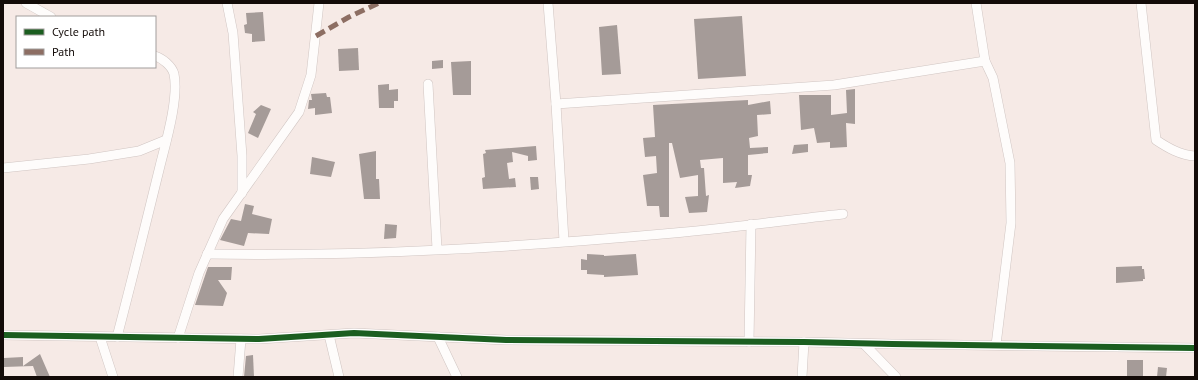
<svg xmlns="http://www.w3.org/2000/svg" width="1198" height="380" font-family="'PT Sans',sans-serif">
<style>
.building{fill:#a59b98}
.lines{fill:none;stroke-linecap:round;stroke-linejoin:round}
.street-casing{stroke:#d0c5c2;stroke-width:10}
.street{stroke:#fefcfb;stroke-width:9}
.quiet{stroke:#8d6e63;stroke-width:5;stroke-dasharray:10 5;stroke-linecap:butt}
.cycleway-casing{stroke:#fff;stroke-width:8}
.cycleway{stroke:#1b5e20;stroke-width:6}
</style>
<rect width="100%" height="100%" fill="#f6eae6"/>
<!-- building -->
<g class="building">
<path d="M263,12L265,41L252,42V34L245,33L244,25L247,24L246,13Z"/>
<path d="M742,16L746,76L698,79L694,19Z"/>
<path d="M617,25L621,74L602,75L599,27Z"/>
<path d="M358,48L359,70L339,71L338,49Z"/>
<path d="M443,60V68L432,69V61Z"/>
<path d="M471,61V95H453L451,62Z"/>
<path d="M389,84V90L398,89V101H394V108H379L378,85Z"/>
<path d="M855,89V124L846,123L847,147L830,148V142L817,143L814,128L801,130L799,95H831V115L847,113L846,90Z"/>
<path d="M326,93L327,97H330L332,113L315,115V108L308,109L309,100H312L311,94Z"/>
<path d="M748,100V105L770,101L771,114L757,115L758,136L749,138L750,148L768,147V153L748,155V175H752L750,186L735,188L737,182L723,183V158L700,160L701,168H704L706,196L709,195L707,212L689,213L685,197L698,196V175L680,178L672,143H669V217H660L659,206H647L643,175L657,173L656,156L645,157L643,138L655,137L653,105Z"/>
<path d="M261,105L271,109L258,138L248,133L256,114L253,112Z"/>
<path d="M808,144V152L792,154L794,145Z"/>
<path d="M536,146L537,160L528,161V156L512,152L513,162L507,163L509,179L515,178L516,187L483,189L482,178L485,177L483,154L486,153L485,150Z"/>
<path d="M376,151V179H379L380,199H364L359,154Z"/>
<path d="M312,157L335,162L331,177L310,174Z"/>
<path d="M530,177H538L539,189L531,190Z"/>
<path d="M245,204L254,206L252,214L272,219L269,234L248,233L244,246L220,240L231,219L241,221Z"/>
<path d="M385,224L397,225L396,238L384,239Z"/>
<path d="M587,254L604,255V256L636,254L638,275L604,277V275L587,274V270H581V259L587,260Z"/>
<path d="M1142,266V269H1144L1145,279H1143V281L1116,283V267Z"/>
<path d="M208,267H232L231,280H218L227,293L223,306L195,305Z"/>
<path d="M40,354L50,377H37L33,366L4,367V358L23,357V366Z"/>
<path d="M253,355L254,377H244L246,356Z"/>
<rect x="1127" y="360" width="16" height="17"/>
<path d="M1158,367L1167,368L1166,377H1157Z"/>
</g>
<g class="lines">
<defs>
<g id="street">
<path d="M26,3L51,17"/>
<path d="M227,3L233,33L242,156V193"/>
<path d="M548,3L556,104L564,241"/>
<path d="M976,3L985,61L993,78L1010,163L1011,223L996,345"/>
<path d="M1141,3L1156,140C1168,148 1180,155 1195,156"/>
<path d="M428,84L437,249"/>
<path d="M556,104L834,85L985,61"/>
<path d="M3,168L89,159L139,151L166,140"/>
<path d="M207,254C363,257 519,247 674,233C730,228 787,220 843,214"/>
<path d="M3,335L259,339L354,333L506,340L804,342L892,344L1195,348"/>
<path d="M329,335L339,377"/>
<path d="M100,337L113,377"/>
<path d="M117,337C132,280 146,223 160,166C166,142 179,98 174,74C172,66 162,58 155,56"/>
<path d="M438,337L457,377"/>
<path d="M178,338L199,273L223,219L299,112L311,75L319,3"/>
<path d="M749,342L751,224"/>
<path d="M864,344L896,377"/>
<path d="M238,377L241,339"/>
<path d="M802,377L804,342"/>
</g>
</defs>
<!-- street casing -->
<use href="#street" class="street-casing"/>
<!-- street -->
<use href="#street" class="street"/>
<!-- quiet -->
<path class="quiet" d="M316,36L349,17L379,3"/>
<defs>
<path id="cycleway" d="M3,335L259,339L354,333L506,340L804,342L892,344L1195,348"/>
</defs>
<!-- cycleway casing -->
<use href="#cycleway" class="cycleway-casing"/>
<!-- cycleway -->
<use href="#cycleway" class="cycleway"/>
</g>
<!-- border -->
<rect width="1198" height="380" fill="none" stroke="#130b08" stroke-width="8"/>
<!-- legend -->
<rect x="16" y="16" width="140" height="52" fill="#ffffff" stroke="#a19d9c"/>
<rect x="24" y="29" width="20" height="6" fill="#1b5e20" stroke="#a19d9c"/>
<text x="52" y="36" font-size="12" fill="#130b08">Cycle path</text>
<rect x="24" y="49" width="20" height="6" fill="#8d6e63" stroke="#a19d9c"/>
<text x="52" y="56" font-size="12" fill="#130b08">Path</text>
</svg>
